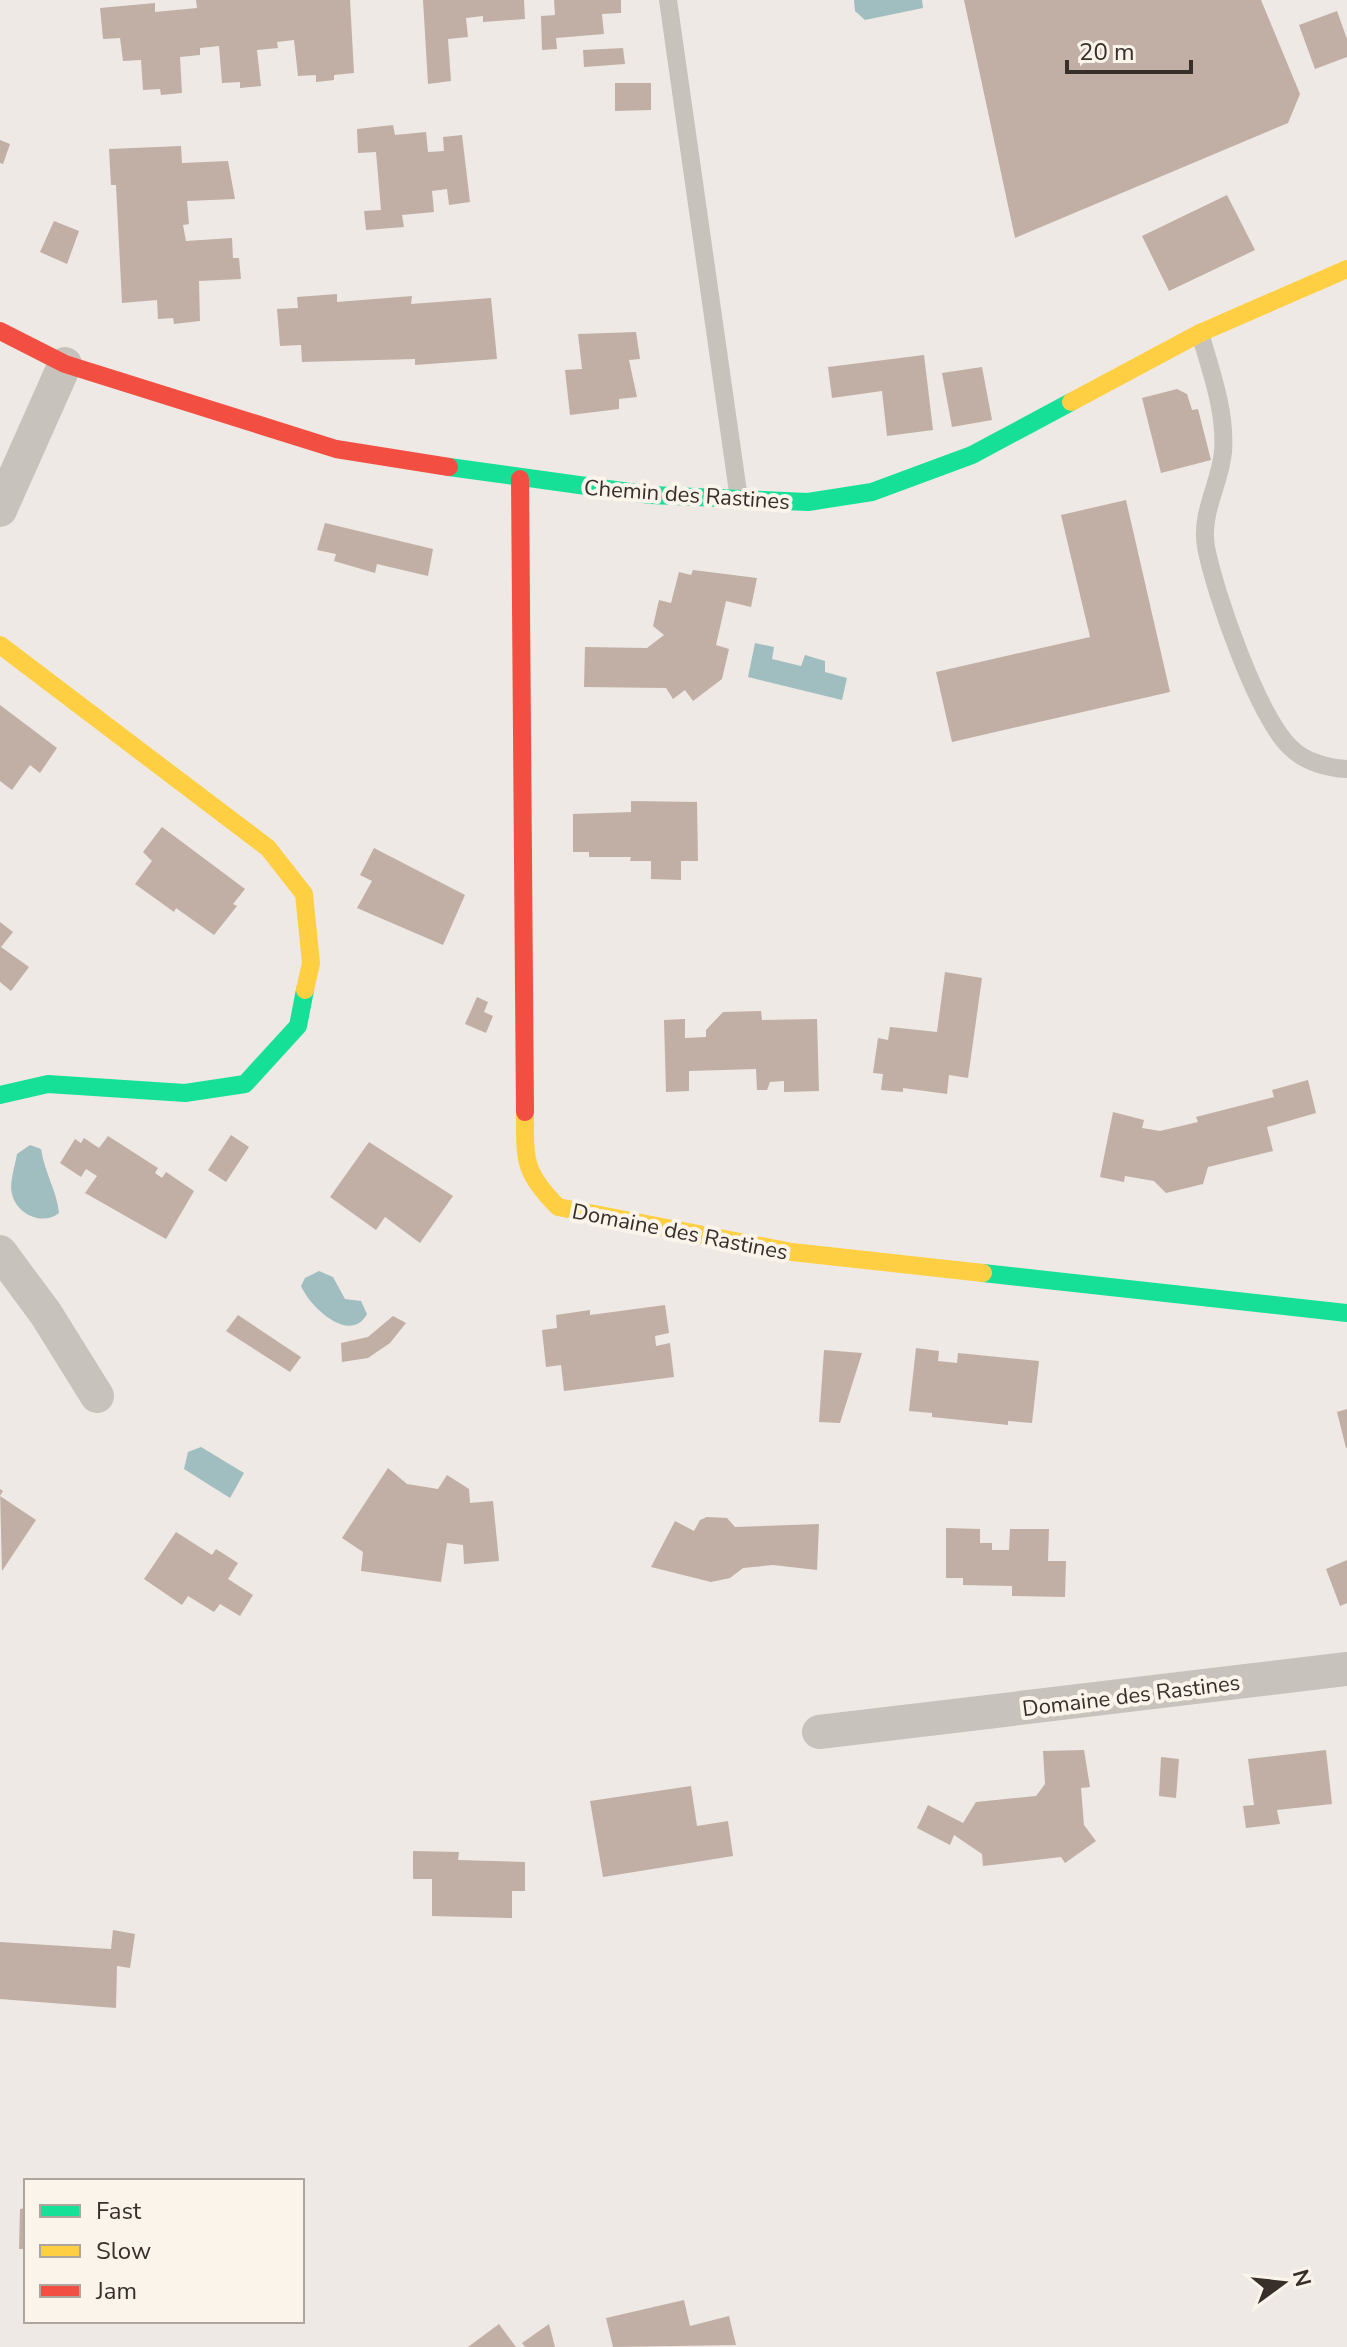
<svg xmlns="http://www.w3.org/2000/svg" width="1347" height="2347" font-family="'Nunito Sans',sans-serif">
<style>
.water{fill:#a0bec0}
.building{fill:#c1afa5}
.lines{fill:none;stroke-linecap:round;stroke-linejoin:round}
.lane{stroke:#c7c2bc;stroke-width:18}
.street{stroke:#c7c2bc;stroke-width:34}
.fast{stroke:#16e098;stroke-width:18}
.slow{stroke:#ffcf43;stroke-width:18}
.jam{stroke:#f24e42;stroke-width:18}
.labels{text-anchor:middle;stroke-width:8;stroke-linejoin:round;paint-order:stroke}
.street-label{font-size:22px;fill:#392f2a;stroke:#faf4eb}
</style>
<rect width="100%" height="100%" fill="#eee9e4"/>
<!-- water -->
<g class="water">
<path d="M854,0H922L923,8L865,20L855,11Z"/>
<path d="M755,643L774,647L772,659L801,666L805,655L825,661V672L847,678L842,700L748,677Z"/>
<path d="M30,1145L41,1149C45,1174 57,1191 59,1213C43,1226 17,1215 12,1194C9,1183 15,1166 17,1154Z"/>
<path d="M319,1271L333,1277L345,1299L361,1301L367,1314C350,1345 310,1307 301,1286L305,1278Z"/>
<path d="M201,1447L244,1473L230,1498L184,1469L188,1452Z"/>
</g>
<!-- building -->
<g class="building">
<path d="M196,0H350L354,73L334,75V80L316,82V75L298,76L294,40L277,42L278,48L257,50L261,86L240,88V82L222,83L219,46L200,48V55L180,57L182,93L161,95L160,89L143,90L141,60L123,61L120,38L103,39L100,8L155,3V12L197,8Z"/>
<path d="M423,0H524L525,19L483,22V16L466,18L468,37L448,39L451,81L428,84Z"/>
<path d="M554,0H621V13L602,14L604,34L556,38L557,49L542,50L541,16L555,15Z"/>
<path d="M964,0H1261L1300,94L1288,123L1015,238Z"/>
<path d="M1337,11L1347,39V57L1315,69L1299,25Z"/>
<path d="M623,48L625,64L584,67L583,50Z"/>
<path d="M615,83H651V110L615,111Z"/>
<path d="M393,125L395,135L426,132L428,152L444,151L443,137L462,135L470,202L449,205L447,189L432,191L434,212L402,215L404,227L366,230L364,211L381,210L376,152L358,153L357,129Z"/>
<path d="M0,140L10,144L3,164L0,163Z"/>
<path d="M181,146L182,163L228,161L235,199L187,201L189,224L183,225L186,241L232,238L233,258H239L241,279L199,281L200,321L174,324L173,318L158,319L157,300L122,303L116,185H111L109,149Z"/>
<path d="M1227,195L1255,250L1169,291L1142,236Z"/>
<path d="M54,221L79,231L67,264L40,252Z"/>
<path d="M337,294V302L412,296L411,304L491,298L497,359L415,365V359L302,362L301,345L280,346L277,309L298,308L297,297Z"/>
<path d="M636,332L640,359L629,360L637,397L619,399V409L570,415L565,370L582,369L578,334Z"/>
<path d="M924,355L933,430L887,436L882,391L832,398L828,367Z"/>
<path d="M982,367L992,420L952,427L942,373Z"/>
<path d="M1177,389L1187,394L1192,410L1198,409L1211,460L1161,473L1142,398Z"/>
<path d="M1126,500L1170,692L952,742L936,672L1090,637L1061,515Z"/>
<path d="M325,523L433,549L428,576L377,564L375,573L334,561L336,554L317,550Z"/>
<path d="M693,570L757,578L751,607L726,601L716,645L729,649L722,679L693,701L685,690L673,699L666,688L584,687L585,647L647,648L664,635L653,626L659,600L671,603L679,572L691,575Z"/>
<path d="M0,705L57,748L40,773L30,765L12,790L0,781Z"/>
<path d="M631,801L697,802L698,861H681V880L651,879V861H630L631,857H589V852H573V814L631,812Z"/>
<path d="M162,827L245,889L233,904L237,906L214,935L176,908L174,912L135,884L152,861L143,852Z"/>
<path d="M374,848L465,895L443,945L357,908L372,881L360,875Z"/>
<path d="M0,922L13,932L1,947L29,967L11,991L0,982Z"/>
<path d="M945,972L982,978L968,1078L949,1075L947,1094L903,1088V1092L881,1090L883,1074L873,1073L878,1038L888,1040L890,1027L937,1032Z"/>
<path d="M477,997L488,1002L484,1012L493,1016L486,1033L465,1024Z"/>
<path d="M761,1011L762,1020L817,1019L819,1091L784,1092V1081L770,1082L767,1090H757L756,1069L689,1071V1091L666,1092L664,1020L685,1019V1038L706,1037V1030L723,1012Z"/>
<path d="M1308,1080L1316,1113L1267,1127L1273,1151L1208,1167L1203,1184L1166,1193L1154,1181L1125,1176L1124,1182L1100,1177L1113,1112L1144,1120L1142,1128L1160,1131L1198,1122L1196,1117L1274,1097L1272,1090Z"/>
<path d="M231,1135L249,1147L226,1182L208,1170Z"/>
<path d="M108,1136L158,1168L155,1173L162,1178L166,1172L194,1191L166,1239L85,1193L97,1176L86,1169L81,1177L60,1163L75,1139L81,1143L84,1138L99,1148Z"/>
<path d="M369,1142L453,1196L420,1243L385,1217L376,1230L330,1197Z"/>
<path d="M665,1305L669,1333L655,1336L656,1346L670,1343L674,1377L564,1391L561,1365L546,1367L542,1330L557,1328L556,1315L590,1310V1315Z"/>
<path d="M238,1315L301,1357L290,1372L226,1331Z"/>
<path d="M393,1316L406,1323L390,1343L368,1358L342,1362L341,1343L368,1337Z"/>
<path d="M916,1348L939,1351L938,1361L957,1363L958,1353L1039,1361L1032,1423L1008,1421V1425L932,1417V1413L909,1411Z"/>
<path d="M824,1350L862,1353L840,1423L819,1422Z"/>
<path d="M1347,1409V1448H1346L1337,1412Z"/>
<path d="M388,1468L407,1484L438,1489L447,1475L469,1489L470,1503L493,1501L499,1561L464,1564L463,1545L447,1543L441,1582L361,1571L363,1552L342,1538Z"/>
<path d="M0,1489L3,1491L0,1496L36,1520L2,1571Z"/>
<path d="M707,1517L727,1518L735,1527L819,1524L817,1570L773,1565L743,1568L730,1578L711,1582L651,1567L675,1521L694,1531L700,1520Z"/>
<path d="M946,1528L980,1529V1543H992V1550H1009L1010,1529H1049L1048,1561H1066L1065,1597L1012,1596V1586L963,1585V1578H946Z"/>
<path d="M176,1532L212,1555L216,1549L238,1563L228,1579L253,1595L240,1616L220,1604L214,1612L188,1596L182,1605L144,1579Z"/>
<path d="M1347,1560V1603L1340,1606L1326,1569Z"/>
<path d="M1084,1750L1090,1787L1081,1788L1084,1825L1096,1841L1065,1863L1061,1857L983,1866L982,1854L954,1835L950,1845L917,1828L928,1805L963,1823L976,1802L1036,1796L1045,1784L1043,1751Z"/>
<path d="M1326,1750L1332,1804L1277,1810L1280,1824L1246,1828L1243,1806L1254,1805L1248,1759Z"/>
<path d="M1161,1757L1179,1759L1176,1798L1159,1796Z"/>
<path d="M691,1786L697,1826L728,1821L733,1856L603,1877L590,1801Z"/>
<path d="M413,1851L459,1852L458,1860L525,1862V1891H512V1918L432,1916V1879H413Z"/>
<path d="M113,1930L135,1934L130,1968L117,1966L116,2008L0,1999V1942L111,1949Z"/>
<path d="M26,2208V2249H19L20,2209Z"/>
<path d="M684,2300L690,2326L729,2316L736,2345L613,2347L606,2318Z"/>
<path d="M499,2324L516,2347H468Z"/>
<path d="M549,2324L555,2347H525L522,2343Z"/>
</g>
<g class="lines">
<!-- lane -->
<g class="lane">
<path d="M668,0L739,499"/>
<path d="M1200,333C1211,372 1226,411 1223,452C1220,484 1200,513 1206,547C1215,594 1258,717 1291,748C1305,762 1328,768 1347,769"/>
</g>
<!-- street -->
<g class="street">
<path d="M0,510L65,364"/>
<path d="M0,1252L46,1314L97,1396"/>
<path d="M819,1732L1347,1669"/>
</g>
<!-- fast -->
<g class="fast">
<path d="M449,467L651,495L808,502L872,492L972,455L1071,402"/>
<path d="M0,1095L48,1084L185,1093L245,1084L298,1026L305,990"/>
<path d="M983,1273L1347,1313"/>
</g>
<!-- slow -->
<g class="slow">
<path d="M1071,402L1200,333L1347,269"/>
<path d="M0,645L268,848L304,894L311,963L305,990"/>
<path d="M525,1112C525,1160 523,1172 558,1207L792,1252L983,1273"/>
</g>
<!-- jam -->
<g class="jam">
<path d="M0,331L65,364L336,449L449,467"/>
<path d="M520,479L525,1112"/>
</g>
</g>
<g class="labels">
<!-- street labels -->
<g class="street-label">
<text transform="translate(687 494) rotate(4)" y="8">Chemin des Rastines</text>
<text transform="translate(680 1231) rotate(11)" y="8">Domaine des Rastines</text>
<text transform="translate(1131 1695) rotate(-7)" y="8">Domaine des Rastines</text>
</g>
</g>
<!-- legend -->
<rect x="24" y="2179" width="280" height="144" fill="#faf4eb" stroke="#ada59e" stroke-width="2"/>
<rect x="40" y="2205" width="40" height="12" fill="#16e098" stroke="#ada59e" stroke-width="2"/>
<text x="96" y="2219" font-size="24" fill="#392f2a">Fast</text>
<rect x="40" y="2245" width="40" height="12" fill="#ffcf43" stroke="#ada59e" stroke-width="2"/>
<text x="96" y="2259" font-size="24" fill="#392f2a">Slow</text>
<rect x="40" y="2285" width="40" height="12" fill="#f24e42" stroke="#ada59e" stroke-width="2"/>
<text x="96" y="2299" font-size="24" fill="#392f2a">Jam</text>
<!-- north arrow -->
<g transform="translate(1283 2283) rotate(75)" stroke="#faf4eb" stroke-width="6" paint-order="stroke">
<path d="M0-6L14 30L0 20L-14 30Z" fill="#392f2a"/>
<text y="-12" font-size="22" font-weight="bold" text-anchor="middle" fill="#392f2a">N</text>
</g>
<!-- scale -->
<path d="M1067 60v12h124v-12" fill="none" stroke="#392f2a" stroke-width="4"/>
<text x="1079" y="60" font-size="24" fill="#392f2a" stroke="#faf4eb" stroke-width="6" paint-order="stroke">20 m</text>
</svg>
